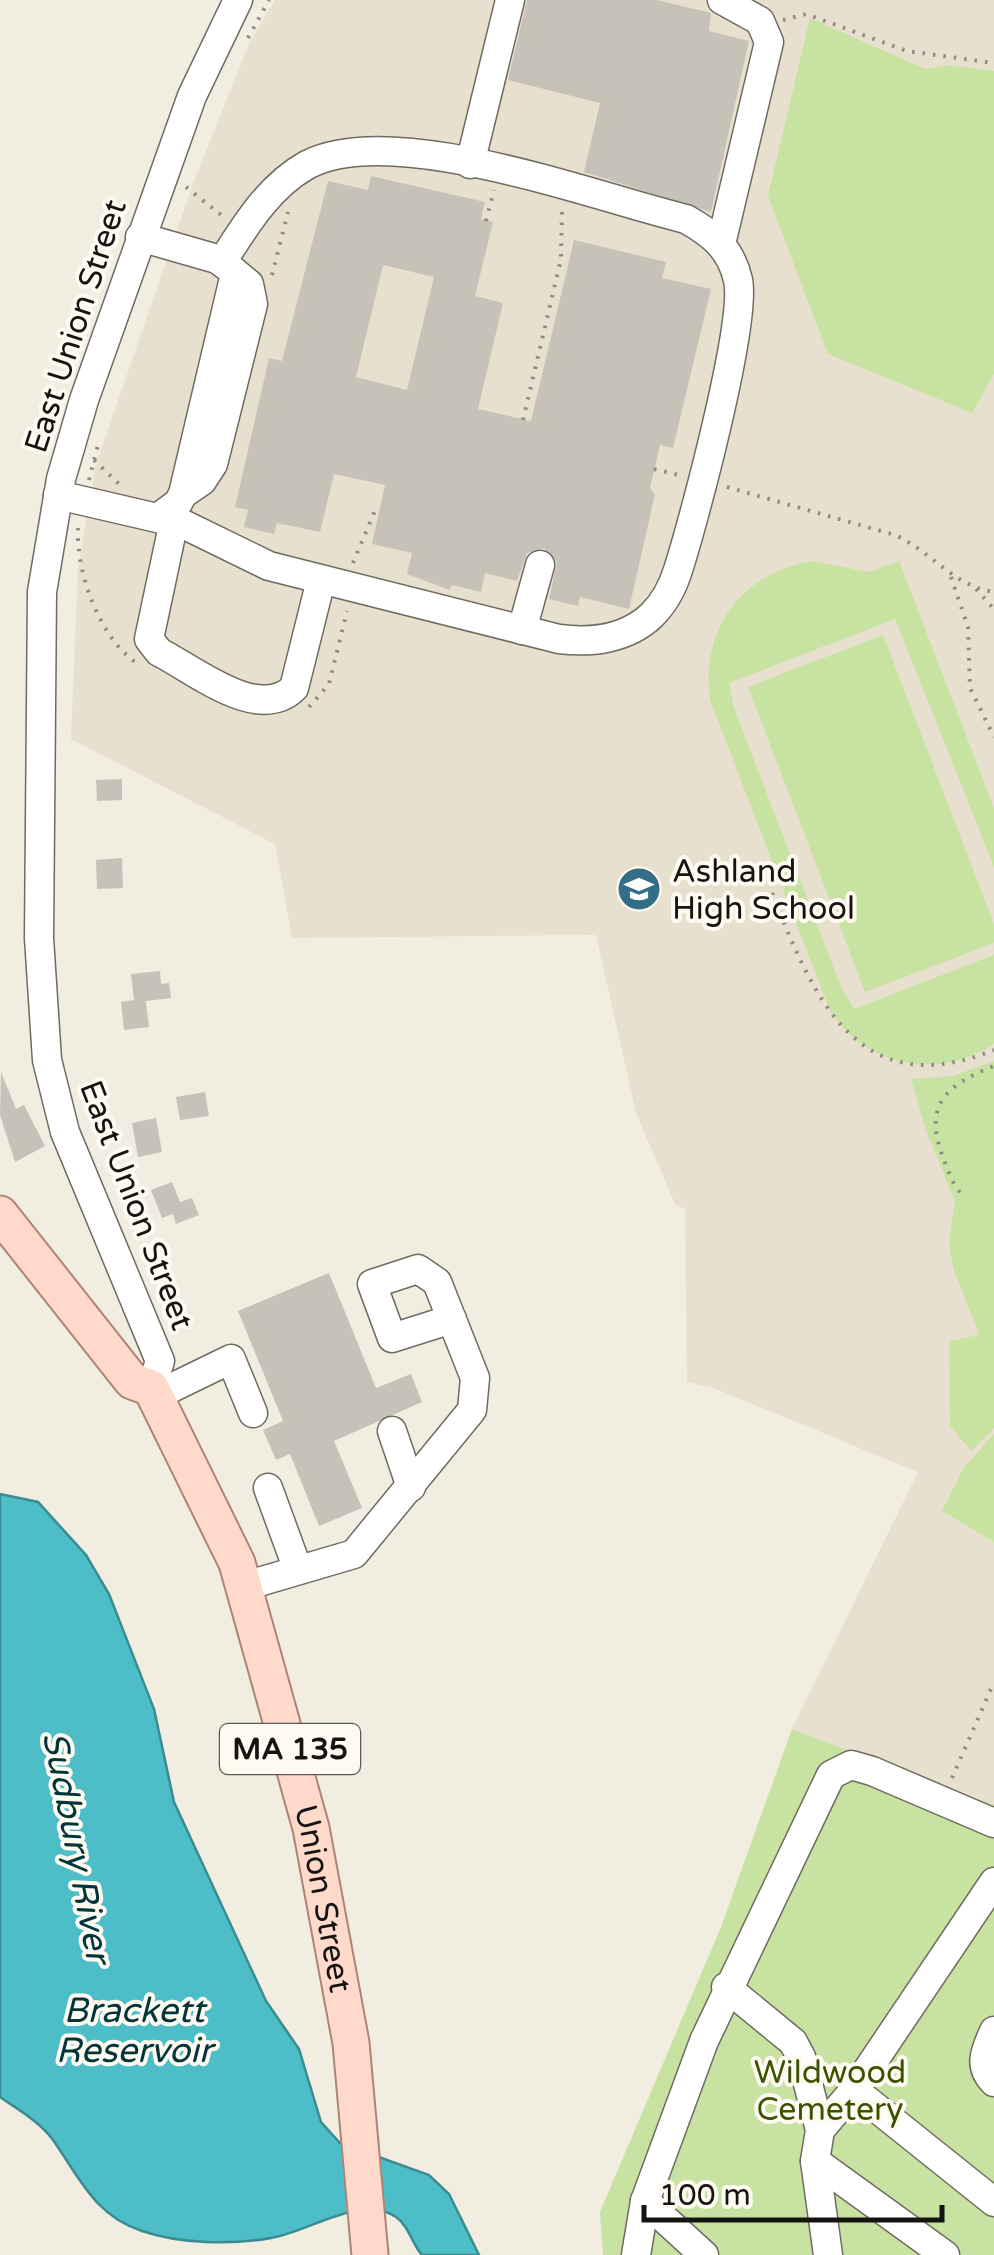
<svg xmlns="http://www.w3.org/2000/svg" width="994" height="2255" font-family="'Varela Round',sans-serif">
<style>
.built{fill:#e8e0ce}
.green{fill:#c7e2a1}
.water{fill:#4dbec8;stroke:#3c8b91;stroke-width:2.5}
.building{fill:#c7c2b7;fill-rule:evenodd}
.lines{fill:none;stroke-linecap:round;stroke-linejoin:round}
.minor-casing{stroke:#706b61;stroke-width:31}
.major-casing{stroke:#ad8473;stroke-width:39}
.path{stroke:#8e8b82;stroke-width:4;stroke-dasharray:2.5 8;stroke-linecap:butt}
.minor{stroke:#fff;stroke-width:28}
.major{stroke:#ffdacb;stroke-width:35}
.labels{text-anchor:middle;stroke-width:8;stroke-linejoin:round;paint-order:stroke}
.shield{fill:#fefaf1;stroke:#5c5954;stroke-width:2.5}
.shield-label{font-size:30px;font-weight:bold;fill:#161410}
.street-label{font-size:32px;fill:#161410;stroke:#fefaf1}
.poi-label{font-size:32px;fill:#161410;stroke:#fefaf1;text-anchor:start}
.park-label{font-size:32px;fill:#3b5300;stroke:#fefaf1}
.water-label{font-size:35px;font-style:italic;fill:#00363a;stroke:#fefaf1}
</style>
<rect width="100%" height="100%" fill="#f2ede1"/>
<!-- built -->
<path class="built" d="M275,0H994V1805L792,1729L918,1472L711,1387L687,1382L685,1209L675,1204L636,1113L596,935L292,938L275,844L71,739L78,567L96,464L193,184L250,42Z"/>
<!-- green -->
<g class="green">
<path d="M810,18L925,69L946,65L994,71V374L972,413L828,354L768,196Z"/>
<path d="M814,561L869,572L899,561L994,808V867L895,619L729,683L734,708L841,987L854,1009L994,955V1044C935,1081 869,1067 830,1011L710,700C700,628 743,571 814,561Z"/>
<path d="M883,635L994,924V943L865,992L748,687Z"/>
<path d="M994,1061V1428L971,1451L950,1425L949,1341L979,1335L953,1267L949,1242L955,1201L927,1133L911,1079L953,1076Z"/>
<path d="M994,1434V1542L942,1511L963,1469Z"/>
<path d="M792,1729L994,1805V2255H603L600,2212L721,1927Z"/>
</g>
<!-- water -->
<path class="water" d="M0,1494L38,1502L86,1555L109,1594L154,1709L174,1802L266,2001L299,2049L321,2122L340,2143L429,2175L449,2194L479,2255H422C412,2244 409,2226 396,2217C361,2193 307,2233 271,2238C232,2245 180,2244 142,2231C94,2215 80,2178 53,2140C40,2122 19,2110 0,2097Z"/>
<!-- building -->
<g class="building">
<path d="M527,0H657L711,13L709,31L749,41L711,212L584,172L600,103L508,80Z"/>
<path d="M371,176L485,202L481,219L493,222L475,296L503,303L478,409L531,421L574,240L666,262L662,278L711,289L673,448L660,445L650,488L655,494L629,609L580,597L578,606L549,599L557,562L544,548L527,553L517,581L485,573L481,592L452,585L450,590L407,574L412,553L372,544L385,485L334,474L320,532L277,523L274,534L244,527L248,510L235,507L269,358L282,361L328,181L368,190ZM383,265L434,277L407,390L356,377Z"/>
<path d="M122,779V800L97,801L96,780Z"/>
<path d="M122,858L123,888L97,889L96,860Z"/>
<path d="M160,971L161,984L169,983L171,998L146,1001L149,1027L124,1030L121,1002L134,1000L131,974Z"/>
<path d="M1,1072L16,1109L24,1105L45,1146L15,1162L0,1115Z"/>
<path d="M205,1092L209,1116L180,1120L176,1097Z"/>
<path d="M156,1118L162,1152L138,1157L132,1123Z"/>
<path d="M172,1182L180,1202L192,1198L199,1215L176,1224L173,1214L162,1218L151,1190Z"/>
<path d="M329,1273L376,1388L411,1374L422,1402L334,1441L362,1508L319,1526L290,1454L276,1460L263,1430L283,1421L238,1311Z"/>
</g>
<g class="lines">
<defs>
<g id="minor">
<path d="M470,164L510,0"/>
<path d="M140,237L217,259L232,270L234,278L183,494L178,503L159,517"/>
<path d="M721,244L769,42L760,21L722,0"/>
<path d="M183,494L202,481L213,464L253,304L249,284L232,270"/>
<path d="M58,495L183,524L269,566L559,639C591,643 627,639 652,615C664,603 673,586 678,570C694,520 747,322 738,280C731,249 713,234 686,219C592,196 391,120 307,165C268,187 245,226 222,262"/>
<path d="M174,521L149,639L159,652C195,670 258,723 294,688L321,580"/>
<path d="M522,630L540,565"/>
<path d="M151,1388L160,1361L65,1132L47,1060L39,938L42,592L61,479L84,400L192,96L238,0"/>
<path d="M155,1396L231,1359L253,1413"/>
<path d="M392,1431L411,1487"/>
<path d="M268,1488L298,1570"/>
<path d="M245,1586L354,1554L472,1410L475,1378L437,1282L418,1269L372,1284L392,1338L452,1319"/>
<path d="M726,1987L793,2042L801,2057L820,2130L815,2161L945,2255"/>
<path d="M994,2031C986,2050 977,2065 994,2082"/>
<path d="M854,2090L994,2202"/>
<path d="M820,2130L854,2090L994,1882"/>
<path d="M815,2161L828,2255"/>
<path d="M645,2201L704,2255"/>
<path d="M636,2255L645,2201L704,2041L831,1775L851,1765L872,1771L994,1823"/>
</g>
<g id="major">
<path id="s1" d="M0,1214L132,1381L151,1388L237,1563L311,1828L351,2043L370,2255"/>
</g>
</defs>
<!-- minor casing -->
<use href="#minor" class="minor-casing"/>
<!-- major casing -->
<use href="#major" class="major-casing"/>
<!-- path -->
<g class="path">
<path d="M783,20L806,14L907,51L994,63"/>
<path d="M248,38L269,0"/>
<path d="M186,187L225,218"/>
<path d="M486,221L494,190"/>
<path d="M272,275L288,212"/>
<path d="M523,420L561,259L562,207"/>
<path d="M94,460L119,484"/>
<path d="M654,469L679,475"/>
<path d="M89,480L99,441"/>
<path d="M727,487L895,535C931,551 953,586 994,592"/>
<path d="M78,528C76,572 99,636 135,662"/>
<path d="M353,563L376,508"/>
<path d="M951,577L968,627L970,688L994,737"/>
<path d="M976,589L994,609"/>
<path d="M309,707L329,684L347,611"/>
<path d="M772,893C814,999 858,1105 994,1050"/>
<path d="M960,1192C953,1185 947,1168 943,1157C922,1104 948,1084 994,1066"/>
<path d="M952,1778L994,1682"/>
</g>
<!-- minor -->
<use href="#minor" class="minor"/>
<!-- major -->
<use href="#major" class="major"/>
</g>
<!-- icons -->
<defs>
<symbol id="school-disc" viewBox="-11 -11 22 22"><circle r="9.5" fill="#346d86" stroke="#fefaf1"/><path d="M0-5L7-2L0 1L-7-2ZM-4 1L0 2.5L4 1V4Q0 6-4 4Z" fill="#fff"/></symbol>
</defs>
<g fill-rule="evenodd">
<use href="#school-disc" x="614" y="864" width="50" height="50"/>
</g>
<g class="labels">
<!-- shield labels -->
<rect class="shield" x="220" y="1724" width="140" height="50" rx="8"/>
<g class="shield-label">
<text x="290" y="1759">MA 135</text>
</g>
<!-- street labels -->
<g class="street-label">
<text transform="translate(75 326) rotate(-72)" y="11">East Union Street</text>
<text transform="translate(137 1205) rotate(69)" y="11">East Union Street</text>
<text dy="11" stroke="none"><textPath href="#s1" startOffset="775">Union Street</textPath></text>
</g>
<!-- poi labels -->
<g class="poi-label">
<text x="672" y="882">Ashland<tspan x="672" dy="37">High School</tspan></text>
</g>
<!-- park labels -->
<g class="park-label">
<text x="830" y="2083">Wildwood<tspan x="830" dy="37">Cemetery</tspan></text>
</g>
<!-- water labels -->
<g class="water-label">
<text transform="translate(77 1847) rotate(79)" y="12">Sudbury River</text>
<text x="134" y="2022">Brackett<tspan x="134" dy="40">Reservoir</tspan></text>
</g>
</g>
<!-- scale -->
<path d="M644 2205v15h298v-15" fill="none" stroke="#161410" stroke-width="5"/>
<text x="659" y="2205" font-size="30" fill="#161410" stroke="#fefaf1" stroke-width="8" paint-order="stroke">100 m</text>
</svg>
